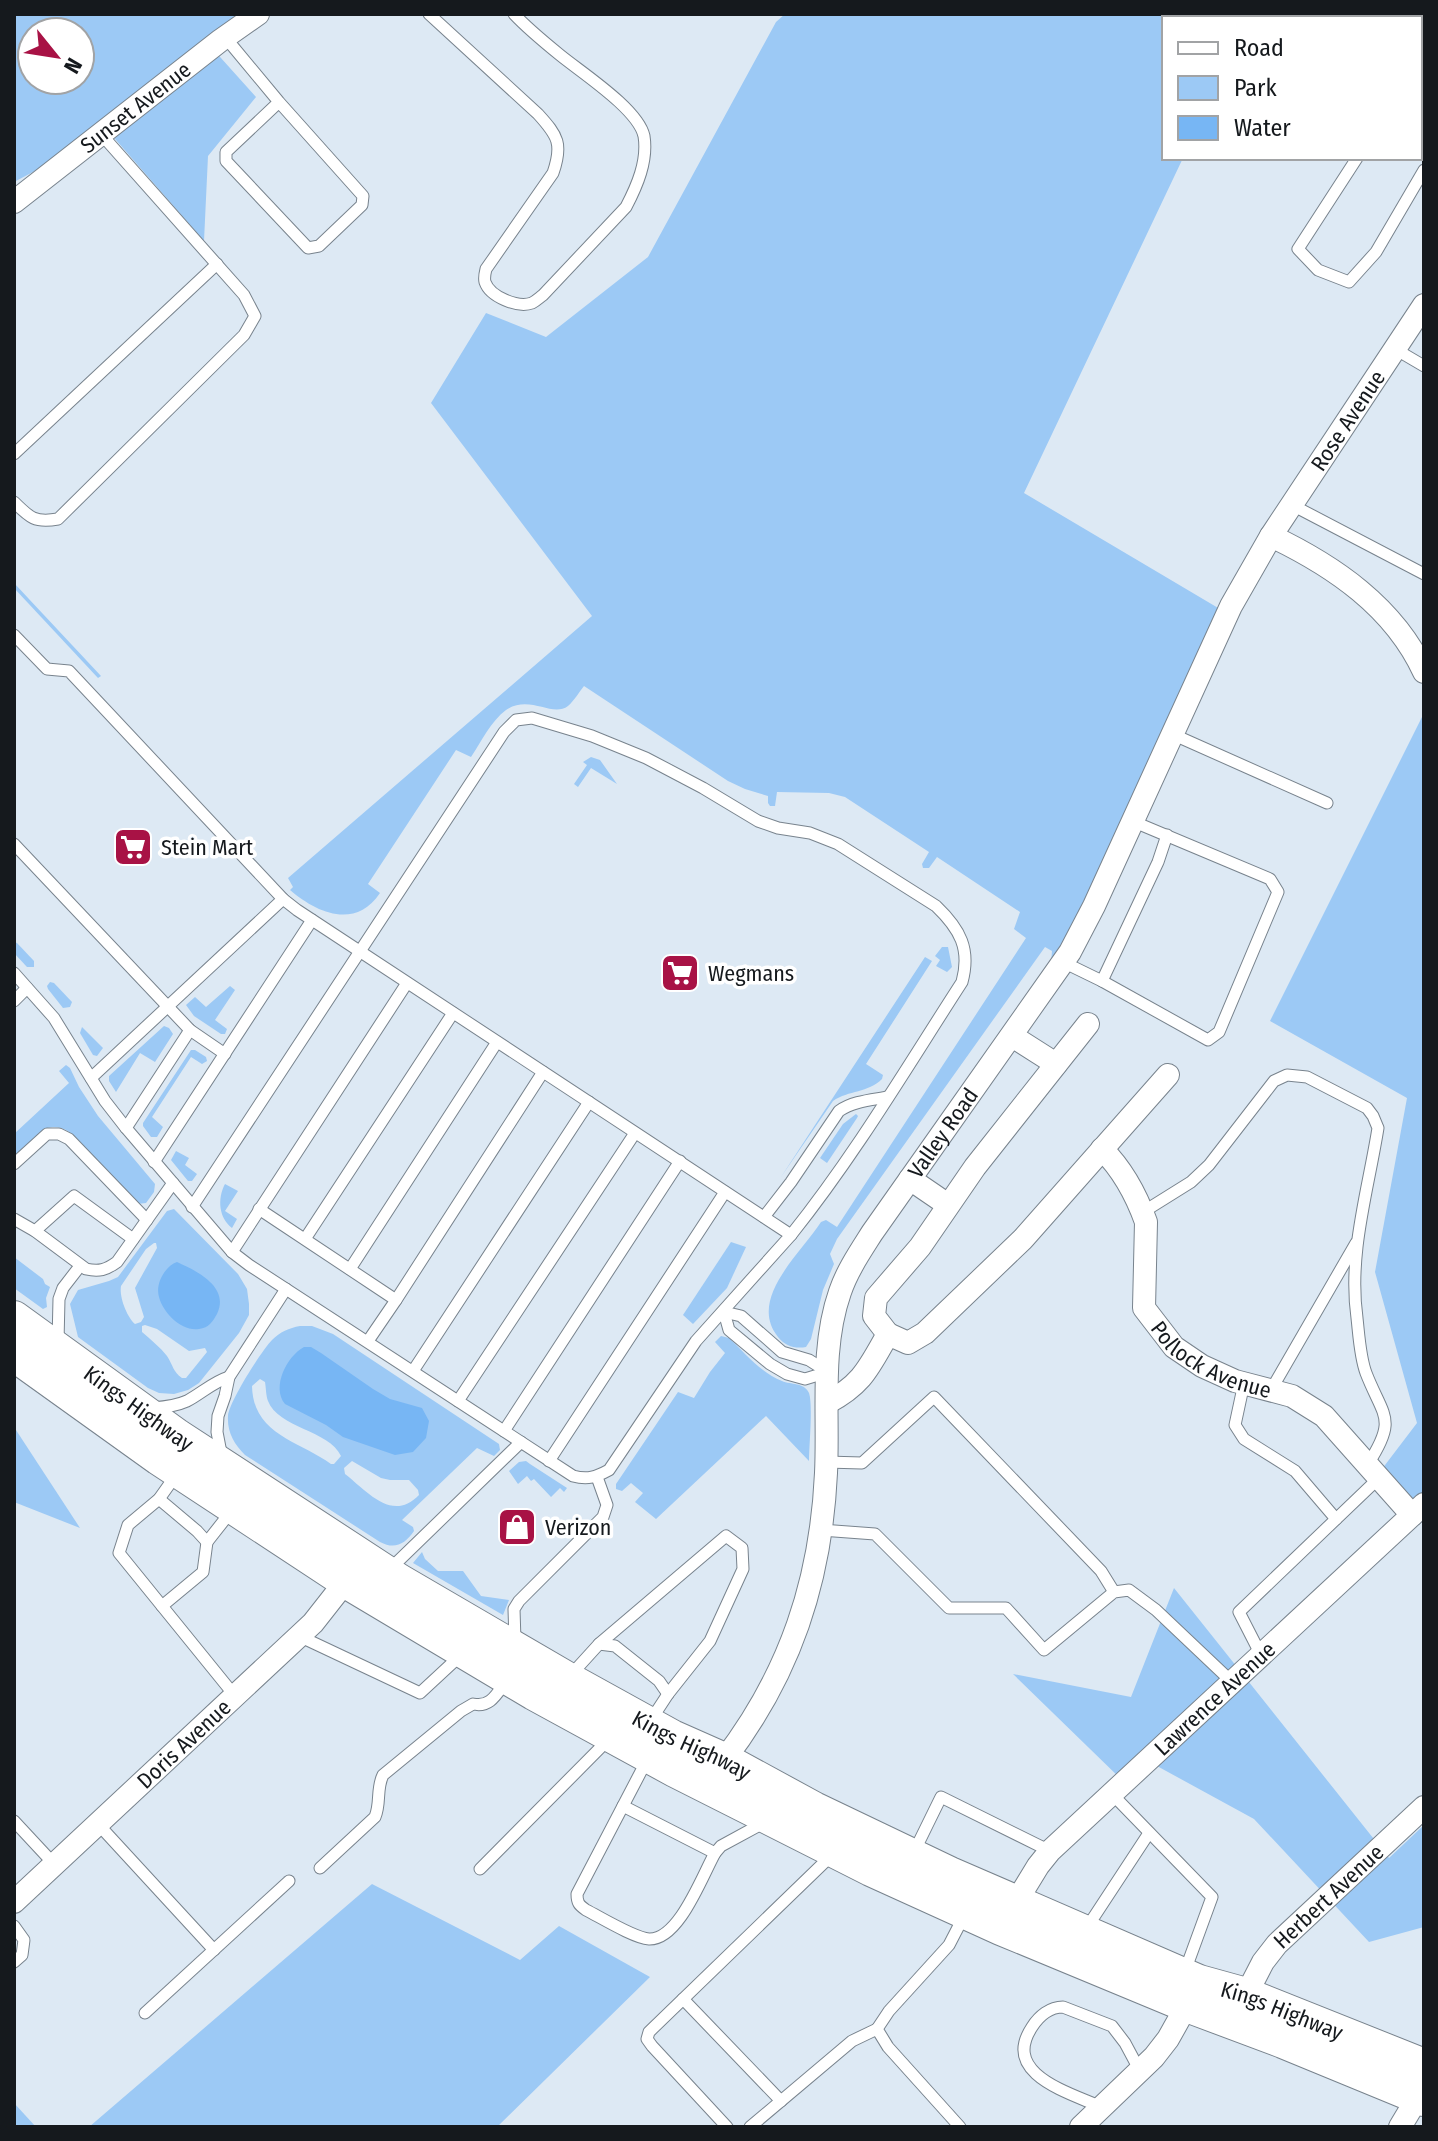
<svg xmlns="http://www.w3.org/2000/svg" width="1438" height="2141" font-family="'Fira Sans Condensed',sans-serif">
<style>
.green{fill:#9cc9f5;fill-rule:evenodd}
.water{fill:#77b6f4}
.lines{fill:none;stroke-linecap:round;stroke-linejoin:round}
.service-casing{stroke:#78838d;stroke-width:13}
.minor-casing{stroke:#78838d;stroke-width:24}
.primary-casing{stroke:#78838d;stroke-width:36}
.service{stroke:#fff;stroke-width:11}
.minor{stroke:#fff;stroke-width:22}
.primary{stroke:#fff;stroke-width:34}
.labels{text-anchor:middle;stroke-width:7;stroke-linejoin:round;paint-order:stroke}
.street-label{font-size:22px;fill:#15191d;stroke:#fff}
.poi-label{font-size:22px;fill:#15191d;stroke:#fff;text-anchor:start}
</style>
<rect width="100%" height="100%" fill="#dde9f4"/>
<!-- green -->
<g class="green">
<path d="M14,14H268L212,48L256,97L208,156L204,241L109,132L14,182ZM32,32H80V80H32Z"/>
<path d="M785,14H1172L1178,18H1164V158H1183L1024,493L1230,615L1049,987L1052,951L1045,947L837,1239L830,1254L834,1264L823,1290L811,1339L806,1347C795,1349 785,1346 778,1337C747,1299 802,1252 821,1222L826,1220L837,1227L1026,938L1014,929L1020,912L937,857L929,868H923L922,864L929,852L845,797L829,793L777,792L775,806H770L768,803V796L745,789L728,781L584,686C579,692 574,701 568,706C552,718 530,694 506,710C491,721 481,742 471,757L456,750L368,884L380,893C355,930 317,913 290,890L293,887L288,878L592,616L431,403L486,313L546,337L648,257L776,22Z"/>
<path d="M14,583L101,676L98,678L14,588Z"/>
<path d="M1424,713V1505L1412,1517L1382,1469L1417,1423L1375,1272L1407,1098L1270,1021Z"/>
<path d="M591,757L600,760L617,784L591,768L578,787L574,784L587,765L583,762Z"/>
<path d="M14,942L17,943L34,961V967H27L14,953Z"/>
<path d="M942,947H948L952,967L947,972L936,966L940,960L935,956Z"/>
<path d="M925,957L932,961L866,1064L883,1075L882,1079C868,1093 849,1090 833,1101L781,1177Z"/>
<path d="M50,982L54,983L72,1002L70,1007L63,1008L48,989L47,986Z"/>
<path d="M230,986L235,990L215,1020L227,1029L225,1034H221L194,1016L186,1005L195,997L206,1007Z"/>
<path d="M164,1026L169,1028L173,1034L155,1062L140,1053L116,1092L109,1081V1076Z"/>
<path d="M82,1027L103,1048L97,1056L93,1055L80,1033Z"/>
<path d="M191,1050H195L206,1057L207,1061L202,1064L191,1057L152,1117L163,1127L157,1137H151L143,1126V1123Z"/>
<path d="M66,1065L70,1068L79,1087L98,1116L155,1184L154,1192L146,1203L137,1204L75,1137C67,1129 57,1124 45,1129L14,1156V1134L69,1083L59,1071Z"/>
<path d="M856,1114L858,1116L857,1118L827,1163L820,1158L843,1124Z"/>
<path d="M176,1151L189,1158L185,1165L197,1174L192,1181H188L171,1160Z"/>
<path d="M225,1184L238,1191L225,1211L237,1219L232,1228C219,1218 217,1199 225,1184Z"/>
<path d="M174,1209L238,1274L247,1289L249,1304V1315L239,1333L199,1383L188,1390L174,1394L159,1393L148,1388L78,1337L70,1304L78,1290L109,1281L118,1277L167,1211ZM154,1243H156L157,1248L135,1288L144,1317L141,1322L135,1324C127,1317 119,1297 121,1286L146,1249ZM145,1325L157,1329L189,1351L205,1348L207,1352L186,1378H182C173,1372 173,1365 167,1356C160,1347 151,1340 142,1332V1326Z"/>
<path d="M731,1242L746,1247L727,1288L693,1324L683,1315Z"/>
<path d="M14,1257L43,1279L45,1284L50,1287L46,1298L47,1307L43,1309L14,1288Z"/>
<path d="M300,1326H312L333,1334L499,1444L500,1450L494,1456L477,1448L402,1520L413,1527L414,1531C405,1544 395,1550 380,1542L245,1455C234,1444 227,1432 228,1416C229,1402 262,1350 272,1340C280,1332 289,1328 300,1326ZM260,1379L265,1382C266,1388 266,1396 268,1401C278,1428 329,1430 341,1456L334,1464H331C300,1441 253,1435 252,1386ZM352,1461L381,1478L390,1480H409L418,1490L419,1495C392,1523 367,1491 345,1474L344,1468Z"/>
<path d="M721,1336L729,1338C744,1352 762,1374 782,1381C791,1385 804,1382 809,1393C813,1405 809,1446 809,1461L766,1416L656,1519L635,1502L643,1493L631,1483L622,1491L616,1489V1484L678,1392L694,1398L710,1372L725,1353L715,1342Z"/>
<path d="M14,1427L80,1528L14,1502Z"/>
<path d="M526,1461L530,1464L567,1488L564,1492L560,1488L551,1497L534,1479L531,1481L527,1476L518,1484L509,1471L519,1462Z"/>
<path d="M422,1552L425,1559L438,1571H463L481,1596L509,1600L503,1615L413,1563Z"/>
<path d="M1174,1588L1389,1858L1424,1825V1927L1369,1942L1254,1819L1146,1760L1124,1782L1013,1674L1131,1697Z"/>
<path d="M372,1884L520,1960L559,1926L650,1977L497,2127H89Z"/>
<path d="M14,2103L36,2127H14Z"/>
</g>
<!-- water -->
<g class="water">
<path d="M177,1262C197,1271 230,1287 217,1314C213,1321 209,1328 199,1329C182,1332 163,1313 159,1297C155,1284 165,1266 177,1262Z"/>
<path d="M304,1347H311L321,1353L373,1389L390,1399L422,1408L429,1421L426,1438L413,1452L395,1455L343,1437L326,1425L285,1404C271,1387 287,1356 304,1347Z"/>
</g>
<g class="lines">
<defs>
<g id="service">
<path d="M429,14L538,114C558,136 563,144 553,173L486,269C485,273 484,278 485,282C490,297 518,308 532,303C536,301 539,298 543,295L626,207C637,186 648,161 644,136C638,109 582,73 560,55C544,42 528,29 514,14"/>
<path d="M1246,14L1253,18"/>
<path d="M225,37L279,102L363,196L362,205L319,246L308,248L226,161V152L279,102"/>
<path d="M1420,114L1424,116"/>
<path d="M1357,158L1298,249L1318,270L1349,282L1376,252L1424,170"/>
<path d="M1395,349L1424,366"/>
<path d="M14,454L217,264"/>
<path d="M14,502C30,518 35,523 58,519L244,335L255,316L244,295L101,134"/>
<path d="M1292,505L1424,574"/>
<path d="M14,635L47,669L69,671L283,899L297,910L791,1235L696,1341L609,1470C596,1477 588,1480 573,1476L249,1265L232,1252L126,1128L105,1101L54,1018L14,973"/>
<path d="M1172,734L1327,803"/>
<path d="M14,844L190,1030L225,1054"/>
<path d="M1063,962L1102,981L1158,862L1167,835"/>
<path d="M1102,981L1208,1040L1219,1032L1278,892L1270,879L1132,821"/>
<path d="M14,1001L27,988"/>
<path d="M91,1078L283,899"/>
<path d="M126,1128L190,1030"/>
<path d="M154,1162L312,920"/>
<path d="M14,1164L47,1134H59L69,1139L147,1220"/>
<path d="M192,1207L504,732L516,720L532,718L592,736L646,758L703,788L758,821L778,828L810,833L838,844L936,906C960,929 971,949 962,982C907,1067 855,1155 791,1235"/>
<path d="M259,1209L396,1300L368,1341"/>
<path d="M1143,1212L1191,1182L1209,1165L1274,1081L1287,1075L1307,1077L1367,1108L1373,1116L1378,1128C1368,1191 1348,1254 1357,1318C1359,1336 1360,1357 1366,1373C1383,1417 1398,1418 1368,1464"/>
<path d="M764,1217L791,1182L839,1111C853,1101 872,1100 888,1097"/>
<path d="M14,1219L35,1231L86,1269C99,1272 106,1270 117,1262L173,1183"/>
<path d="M35,1231L74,1196L133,1239"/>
<path d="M305,1239L453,1013"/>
<path d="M232,1252L407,983"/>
<path d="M350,1269L497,1042"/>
<path d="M396,1300L543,1072"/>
<path d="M724,1312L729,1330L770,1364L787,1374L805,1379L828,1372"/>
<path d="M724,1312L741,1316L782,1352L809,1360L828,1372"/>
<path d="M58,1342L59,1299L63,1288L80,1266"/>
<path d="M413,1371L589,1102"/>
<path d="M1244,1383L1235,1425L1244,1439L1295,1471L1336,1519"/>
<path d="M1271,1390L1356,1243"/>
<path d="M458,1401L635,1133"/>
<path d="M153,1408C165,1407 176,1406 187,1401C202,1393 213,1382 229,1377"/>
<path d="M504,1431L680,1161"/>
<path d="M222,1458L217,1432L218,1416L225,1396L229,1377L286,1289"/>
<path d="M549,1461L725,1192"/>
<path d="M826,1462L862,1463L934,1397L1101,1571L1114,1592"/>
<path d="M176,1475L159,1499L128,1525L119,1553L235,1696"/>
<path d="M159,1499L197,1531L207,1542L233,1509"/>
<path d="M821,1530L875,1534L949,1608H1006L1044,1650L1114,1592L1129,1590L1156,1610L1232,1682"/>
<path d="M389,1570L521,1442"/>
<path d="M162,1606L203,1572L207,1542"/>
<path d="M299,1636L420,1693L461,1655"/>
<path d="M515,1641L514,1609L519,1601L603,1517L607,1505L597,1477"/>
<path d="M599,1644L615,1646L659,1681L668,1694"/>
<path d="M1261,1655L1239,1612L1380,1477"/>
<path d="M569,1677L599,1644L726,1536L742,1548L743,1569L710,1641L668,1694L651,1720"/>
<path d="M647,1760L577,1894C577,1903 579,1905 586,1910C600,1917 634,1938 649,1939C679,1940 702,1876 715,1853L721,1846L767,1821"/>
<path d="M1112,1794L1212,1897L1185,1971"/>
<path d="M623,1806L715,1853"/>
<path d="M14,1821L54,1864"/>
<path d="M98,1824L214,1950"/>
<path d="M914,1852L941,1797L1050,1851"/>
<path d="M320,1868L375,1817C381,1803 376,1789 383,1775L461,1711L473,1704C491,1708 497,1693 507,1680"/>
<path d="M480,1869L609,1739"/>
<path d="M14,1926L24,1940L22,1955L14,1962"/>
<path d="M1086,1929L1149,1833"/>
<path d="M683,1999L781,2101"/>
<path d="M145,2013L289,1881"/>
<path d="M1101,2107C1068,2092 1001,2074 1032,2027C1039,2016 1050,2007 1063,2007L1112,2026L1125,2043L1140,2071"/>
<path d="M727,2127L652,2046L647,2039L649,2032L834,1853"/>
<path d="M750,2127L852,2041L877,2029"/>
<path d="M960,2127L888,2047L877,2029L889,2011L949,1945L964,1916"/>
</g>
<g id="minor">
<path id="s1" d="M14,202L221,40L258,14"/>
<path d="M1271,536C1334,566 1394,607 1424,672"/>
<path d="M1012,1036L1056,1064"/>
<path id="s2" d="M1102,1149C1123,1170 1136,1194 1146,1222L1144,1308L1174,1347L1202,1366L1235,1381L1292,1396L1324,1416L1412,1515"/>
<path d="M910,1179L948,1205"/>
<path d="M888,1334L874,1316L876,1298L920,1247L975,1167L1088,1024"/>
<path d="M827,1403C863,1384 869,1367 888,1334L908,1343L925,1333L1023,1239L1168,1075"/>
<path id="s3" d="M724,1760C790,1674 821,1581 826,1473C829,1414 820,1349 840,1292C847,1271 860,1252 872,1233L1070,952L1094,906L1231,606L1271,536L1424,305"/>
<path id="s4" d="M14,1902L313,1623L346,1581"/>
<path id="s5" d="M1016,1902L1038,1866L1050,1851L1424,1504"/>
<path id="s6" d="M1246,1995L1263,1962L1277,1944L1424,1807"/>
<path d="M1081,2127L1154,2057L1168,2039L1187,2005"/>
<path d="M1400,2127L1418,2097"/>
</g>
<g id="primary">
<path id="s7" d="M14,1318L177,1436L399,1581L567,1679L672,1737L724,1760L814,1809L950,1874L1199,1982L1246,1995L1424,2066"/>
<path d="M14,1354L159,1458L346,1581L534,1693L675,1770L871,1869L1001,1928L1187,2005L1283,2041L1424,2099"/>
</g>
</defs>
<!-- service casing -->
<use href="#service" class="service-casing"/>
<!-- minor casing -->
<use href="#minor" class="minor-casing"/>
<!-- primary casing -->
<use href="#primary" class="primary-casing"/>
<!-- service -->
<use href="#service" class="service"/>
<!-- minor -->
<use href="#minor" class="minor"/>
<!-- primary -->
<use href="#primary" class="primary"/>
</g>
<!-- icons -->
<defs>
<symbol id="supermarket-square" viewBox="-11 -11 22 22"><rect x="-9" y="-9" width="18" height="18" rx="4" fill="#a81245" stroke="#fff"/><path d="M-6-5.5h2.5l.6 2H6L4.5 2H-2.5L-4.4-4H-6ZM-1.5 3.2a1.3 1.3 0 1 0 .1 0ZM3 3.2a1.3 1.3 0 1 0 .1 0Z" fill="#fff"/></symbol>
<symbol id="shop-square" viewBox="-11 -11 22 22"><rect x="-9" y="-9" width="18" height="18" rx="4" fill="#a81245" stroke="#fff"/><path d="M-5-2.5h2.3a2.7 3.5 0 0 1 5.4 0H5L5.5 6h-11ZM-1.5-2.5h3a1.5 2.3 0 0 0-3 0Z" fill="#fff"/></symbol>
</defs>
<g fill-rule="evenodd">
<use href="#supermarket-square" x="111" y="825" width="44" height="44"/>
<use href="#supermarket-square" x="658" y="951" width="44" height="44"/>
<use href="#shop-square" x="495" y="1505" width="44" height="44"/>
</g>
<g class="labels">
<!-- street labels -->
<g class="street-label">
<text dy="8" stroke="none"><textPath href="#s1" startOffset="154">Sunset Avenue</textPath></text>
<text dy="8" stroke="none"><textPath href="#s3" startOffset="1504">Rose Avenue</textPath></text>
<text dy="8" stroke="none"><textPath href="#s3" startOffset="682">Valley Road</textPath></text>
<text dy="8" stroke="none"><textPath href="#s2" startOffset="260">Pollock Avenue</textPath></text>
<text dy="8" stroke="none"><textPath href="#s7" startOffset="154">Kings Highway</textPath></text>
<text dy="8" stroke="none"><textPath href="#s5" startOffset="286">Lawrence Avenue</textPath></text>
<text dy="8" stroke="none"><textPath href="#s4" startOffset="232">Doris Avenue</textPath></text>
<text dy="8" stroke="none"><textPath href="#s7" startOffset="802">Kings Highway</textPath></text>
<text dy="8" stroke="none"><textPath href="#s6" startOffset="130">Herbert Avenue</textPath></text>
<text dy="8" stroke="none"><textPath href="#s7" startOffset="1450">Kings Highway</textPath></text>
</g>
<!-- poi labels -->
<g class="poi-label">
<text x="161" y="855">Stein Mart</text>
<text x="708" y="981">Wegmans</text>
<text x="545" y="1535">Verizon</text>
</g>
</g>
<!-- border -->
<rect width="1438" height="2141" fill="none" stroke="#15191d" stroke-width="32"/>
<!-- legend -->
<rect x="1162" y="16" width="260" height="144" fill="#ffffff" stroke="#a1a3a5" stroke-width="2"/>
<rect x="1178" y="42" width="40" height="12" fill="#ffffff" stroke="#a1a3a5" stroke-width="2"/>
<text x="1234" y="56" font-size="24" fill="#15191d">Road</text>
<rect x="1178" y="76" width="40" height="24" fill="#9cc9f5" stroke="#a1a3a5" stroke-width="2"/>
<text x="1234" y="96" font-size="24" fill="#15191d">Park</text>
<rect x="1178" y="116" width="40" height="24" fill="#77b6f4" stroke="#a1a3a5" stroke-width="2"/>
<text x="1234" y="136" font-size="24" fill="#15191d">Water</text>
<!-- north arrow -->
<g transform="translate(56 56) rotate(120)"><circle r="38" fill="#ffffff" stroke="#a1a3a5" stroke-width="2"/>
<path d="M0-6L14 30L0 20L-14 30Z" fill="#a81245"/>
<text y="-12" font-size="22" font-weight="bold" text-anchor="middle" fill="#15191d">N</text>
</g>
</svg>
